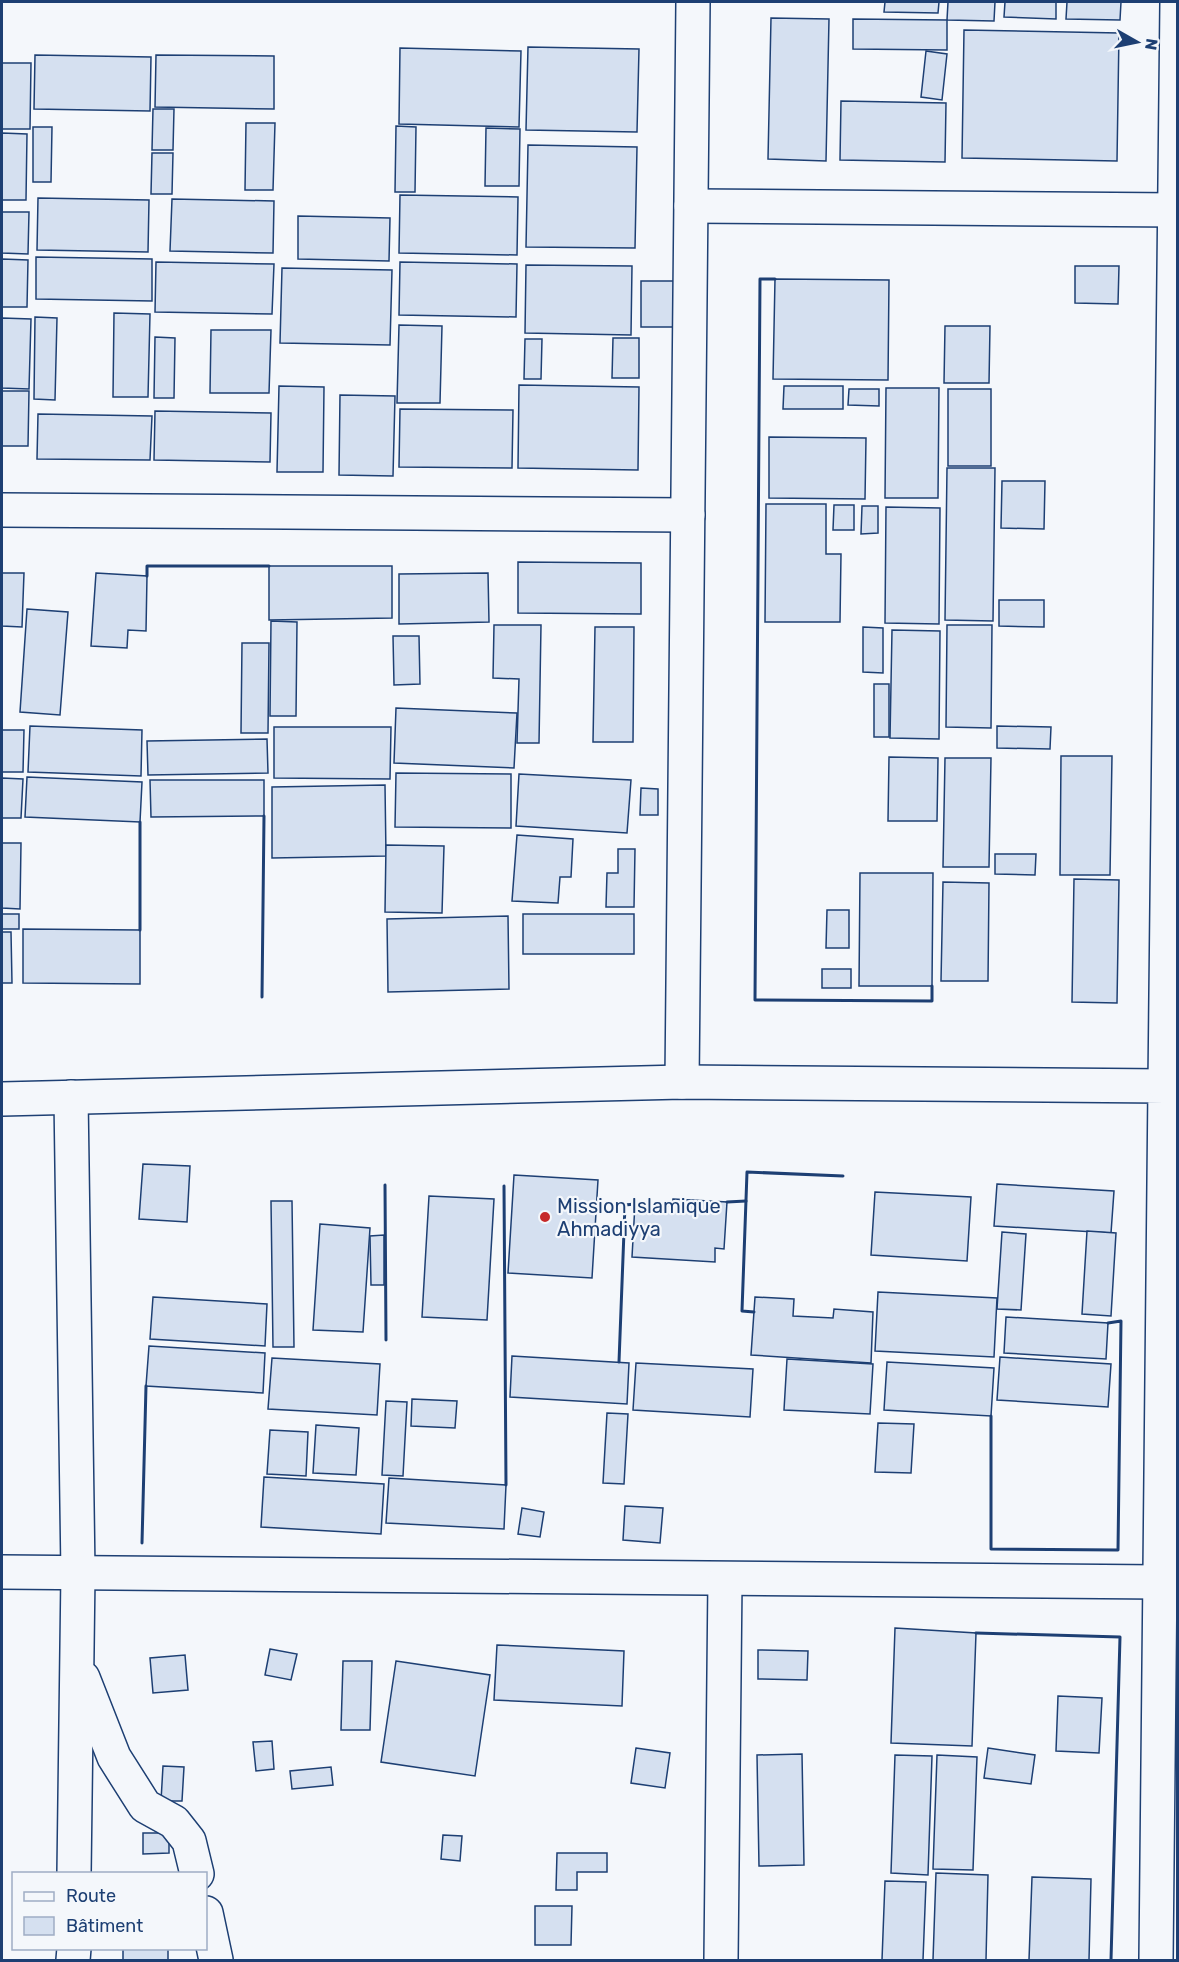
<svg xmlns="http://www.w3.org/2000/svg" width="1179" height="1962" font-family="Rubik,sans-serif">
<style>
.building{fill:#d5e0f0;stroke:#1d3f73;stroke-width:1.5}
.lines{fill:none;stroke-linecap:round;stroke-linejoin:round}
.minor-casing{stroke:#1d3f73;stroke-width:36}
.tertiary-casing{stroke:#1d3f73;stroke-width:36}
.minor{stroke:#f4f7fb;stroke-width:33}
.tertiary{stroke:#f4f7fb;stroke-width:33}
.wall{stroke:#1d3f73;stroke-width:3}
.poi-dot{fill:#c62828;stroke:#f4f7fb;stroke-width:2}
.labels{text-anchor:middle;stroke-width:4.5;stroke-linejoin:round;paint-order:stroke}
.poi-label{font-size:20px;fill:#1d3f73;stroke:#f4f7fb;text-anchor:start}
</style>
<rect width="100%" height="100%" fill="#f4f7fb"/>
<!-- building -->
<g class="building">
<path d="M885,2H939L938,13L884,12Z"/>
<path d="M948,2H995L994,21L947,20Z"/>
<path d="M1005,2H1056V19L1004,17Z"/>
<path d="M1067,2H1121L1120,20L1066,19Z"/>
<path d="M771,18L829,19L826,161L768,159Z"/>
<path d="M853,19L947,20V50L853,49Z"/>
<path d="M964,30L1119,33L1117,161L962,158Z"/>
<path d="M528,47L639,49L637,132L526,130Z"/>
<path d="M400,48L521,51L519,127L399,124Z"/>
<path d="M926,51L947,54L942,100L921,97Z"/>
<path d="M35,55L151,57L150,111L34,109Z"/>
<path d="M156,55L274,56V109L155,107Z"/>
<path d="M2,63H31L30,129H2Z"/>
<path d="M841,101L946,103L945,162L840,160Z"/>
<path d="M153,109H174L173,150H152Z"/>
<path d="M246,123H275L273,190H245Z"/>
<path d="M396,126L416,127L415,192H395Z"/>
<path d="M33,127H52L51,182H33Z"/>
<path d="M486,128L520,129L519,186H485Z"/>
<path d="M2,133L27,134L26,200H2Z"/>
<path d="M528,145L637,147L635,248L526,247Z"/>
<path d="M152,153H173L172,194H151Z"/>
<path d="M400,195L518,197L517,255L399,253Z"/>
<path d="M38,198L149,200L148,252L37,250Z"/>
<path d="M172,199L274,201L273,253L170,251Z"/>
<path d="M2,212H29L28,254L2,253Z"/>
<path d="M298,216L390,218L389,261L298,259Z"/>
<path d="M36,257L152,259V301L36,299Z"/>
<path d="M2,259L28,260L27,307H2Z"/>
<path d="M156,262L274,264L272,314L155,312Z"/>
<path d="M400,262L517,264L516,317L399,315Z"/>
<path d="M526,265L632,266L631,335L525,333Z"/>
<path d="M1075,266H1119L1118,304L1075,303Z"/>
<path d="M282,268L392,270L390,345L280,343Z"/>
<path d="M775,279L889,280L888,380L773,379Z"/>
<path d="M641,281H674L673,327H641Z"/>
<path d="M114,313L150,314L148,397H113Z"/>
<path d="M35,317L57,318L55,400L34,399Z"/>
<path d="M2,318L31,319L29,389L2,388Z"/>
<path d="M399,325L442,326L440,403H397Z"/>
<path d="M945,326H990L989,383H944Z"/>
<path d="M211,330H271L269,393H210Z"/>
<path d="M155,337L175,338L174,398H154Z"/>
<path d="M613,338H639V378H612Z"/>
<path d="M525,339H542L541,379H524Z"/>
<path d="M519,385L639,387L638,470L518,468Z"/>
<path d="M279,386L324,387L323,472H277Z"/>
<path d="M784,386H843V409H783Z"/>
<path d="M886,388H939L938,498H885Z"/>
<path d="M849,389H879V406L848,405Z"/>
<rect x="948" y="389" width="43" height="77"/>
<path d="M2,391H29L28,446H2Z"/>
<path d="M340,395L395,396L393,476L339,475Z"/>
<path d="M400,409L513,410L512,468L399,467Z"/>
<path d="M155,411L271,413L270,462L154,460Z"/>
<path d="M38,414L152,416L150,460L37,459Z"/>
<path d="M769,437L866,438L865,499L769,498Z"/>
<path d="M947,468H995L993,621L945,620Z"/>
<path d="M1002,481H1045L1044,529L1001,528Z"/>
<path d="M766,504H826V554H841L840,622H765Z"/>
<path d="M834,505H854V530H833Z"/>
<path d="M862,506H878V533L861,534Z"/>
<path d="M886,507L940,508L939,624L885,623Z"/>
<path d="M518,562L641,563V614L518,613Z"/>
<path d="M269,566H392V618L269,620Z"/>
<path d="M2,573H24L22,627L2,626Z"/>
<path d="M96,573L147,576L146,631L128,630L127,648L91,646Z"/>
<path d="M488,573L489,622L399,624V574Z"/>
<path d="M999,600H1044V627L999,626Z"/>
<path d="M27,609L68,612L60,715L20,712Z"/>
<path d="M271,621L297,622L296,716H270Z"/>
<path d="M494,625H541L539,743H517L519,679L493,678Z"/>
<path d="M947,625H992L991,728L946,727Z"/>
<path d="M595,627H634L633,742H593Z"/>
<path d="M863,627L883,628V673L863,672Z"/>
<path d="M892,630L940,631L939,739L890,738Z"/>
<path d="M393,636H419L420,684L394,685Z"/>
<path d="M242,643H269L268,733H241Z"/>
<rect x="874" y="684" width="15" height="53"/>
<path d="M396,708L517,713L514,768L394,763Z"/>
<path d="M30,726L142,730L141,776L28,772Z"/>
<path d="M997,726L1051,727L1050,749L997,748Z"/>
<path d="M274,727H391L390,779L274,778Z"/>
<path d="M2,730H24L23,772H2Z"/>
<path d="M267,739L268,773L148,775L147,741Z"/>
<path d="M1061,756H1112L1110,875H1060Z"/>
<path d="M889,757L938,758L937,821H888Z"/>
<path d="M945,758H991L989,867H943Z"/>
<path d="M396,773L511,774V828L395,827Z"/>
<path d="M519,774L631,780L627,833L516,826Z"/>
<path d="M27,777L142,782L140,822L25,817Z"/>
<path d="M2,778L23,779L21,818H2Z"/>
<path d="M150,780H264V816L151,817Z"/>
<path d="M385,785L386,856L272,858V787Z"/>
<path d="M641,788L658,789V815H640Z"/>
<path d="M517,835L573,839L571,877H560L558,903L512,901Z"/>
<path d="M2,843H21L20,909L2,908Z"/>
<path d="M386,845L444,846L442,913L385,912Z"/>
<path d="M618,849H635L634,907H606L607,873H618Z"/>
<path d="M995,854H1036L1035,875L995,874Z"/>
<path d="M860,873H933L932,986H859Z"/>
<path d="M1074,879L1119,880L1117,1003L1072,1002Z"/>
<path d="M943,882L989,883L988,981H941Z"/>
<path d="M827,910H849V948H826Z"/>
<rect x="2" y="914" width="17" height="15"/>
<rect x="523" y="914" width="111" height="40"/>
<path d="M508,916L509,989L388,992L387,919Z"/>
<path d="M23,929L140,930V984L23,983Z"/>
<path d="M2,932H11L12,983H2Z"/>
<rect x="822" y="969" width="29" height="19"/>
<path d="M143,1164L190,1166L187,1222L139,1219Z"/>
<path d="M514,1175L598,1180L592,1278L508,1273Z"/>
<path d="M997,1184L1114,1191L1111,1233L994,1226Z"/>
<path d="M875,1192L971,1197L967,1261L871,1255Z"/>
<path d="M429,1196L494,1199L487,1320L422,1317Z"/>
<path d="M673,1199L727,1202L724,1249L715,1248V1262L632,1257L635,1204L672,1206Z"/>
<path d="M271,1201H292L294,1347H273Z"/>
<path d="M320,1224L370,1228L363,1332L313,1330Z"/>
<path d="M1087,1231L1116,1233L1111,1316L1082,1314Z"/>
<path d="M1002,1232L1026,1234L1021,1310L997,1309Z"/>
<path d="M384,1235V1285H371L370,1236Z"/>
<path d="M878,1292L997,1298L994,1357L875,1351Z"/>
<path d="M153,1297L267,1304L265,1346L150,1339Z"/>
<path d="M755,1297L794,1299L793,1316L833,1318L834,1309L873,1312L871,1363L751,1355Z"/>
<path d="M1006,1317L1108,1323L1106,1359L1004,1353Z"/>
<path d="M149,1346L265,1353L263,1393L146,1386Z"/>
<path d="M512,1356L629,1363L627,1404L510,1397Z"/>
<path d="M1000,1357L1111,1364L1108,1407L997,1400Z"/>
<path d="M272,1358L380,1364L377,1415L268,1409Z"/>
<path d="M787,1359L873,1364L870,1414L784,1410Z"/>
<path d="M887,1362L994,1368L991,1416L884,1410Z"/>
<path d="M636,1363L753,1369L750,1417L633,1410Z"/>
<path d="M412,1399L457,1401L455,1428L411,1426Z"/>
<path d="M386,1401L407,1402L403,1476L382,1475Z"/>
<path d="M607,1413L628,1414L624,1484L603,1483Z"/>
<path d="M878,1423L914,1424L911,1473L875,1472Z"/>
<path d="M316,1425L359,1428L356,1475L313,1473Z"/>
<path d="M270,1430L308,1432L306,1476L267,1474Z"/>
<path d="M264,1477L384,1484L381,1534L261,1527Z"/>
<path d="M389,1478L506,1485L504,1529L386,1523Z"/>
<path d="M625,1506L663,1508L660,1543L623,1540Z"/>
<path d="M522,1508L544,1512L540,1537L518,1534Z"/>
<path d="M895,1628L976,1633L972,1746L891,1743Z"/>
<path d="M497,1645L624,1651L622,1706L494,1700Z"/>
<path d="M270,1649L297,1654L291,1680L265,1675Z"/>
<path d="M758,1650L808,1651L807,1680L758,1679Z"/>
<path d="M185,1655L188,1690L153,1693L150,1658Z"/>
<path d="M343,1661H372L370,1730H341Z"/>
<path d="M396,1661L490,1675L475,1776L381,1762Z"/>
<path d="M1058,1696L1102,1698L1099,1753L1056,1751Z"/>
<path d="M272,1741L274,1769L256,1771L253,1742Z"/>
<path d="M636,1748L670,1753L665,1788L631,1783Z"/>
<path d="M988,1748L1035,1755L1031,1784L984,1778Z"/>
<path d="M802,1754L804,1865L759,1866L757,1755Z"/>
<path d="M895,1755L932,1756L928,1875L891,1873Z"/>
<path d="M937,1755L977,1757L973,1870L933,1869Z"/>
<path d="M163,1766L184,1767L182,1801H161Z"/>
<path d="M331,1767L333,1785L292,1789L290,1771Z"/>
<path d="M143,1833H169V1853L143,1854Z"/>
<path d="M443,1835L462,1836L460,1861L441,1859Z"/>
<path d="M557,1853H607V1872H577V1890H556Z"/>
<path d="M936,1873L988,1875L986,1960H933Z"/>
<path d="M1032,1877L1091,1879L1089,1960H1029Z"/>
<path d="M885,1881L926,1882L923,1960H882Z"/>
<path d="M535,1906H572L571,1945H535Z"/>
<rect x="123" y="1948" width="45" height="12"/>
</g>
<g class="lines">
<defs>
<g id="minor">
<path d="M691,206L1178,210"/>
<path d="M2,510L688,515"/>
<path d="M682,1082L693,2"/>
<path d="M71,1097L78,1573L74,1874"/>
<path d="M2,1099L682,1082L1165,1086L1156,1960"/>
<path d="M2,1572L1160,1582"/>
<path d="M83,1678L114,1757L145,1806L174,1822L189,1841L197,1874"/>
<path d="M206,1913L216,1960"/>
<path d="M73,1960L74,1948"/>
<path d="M721,1960L725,1579"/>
</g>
<path id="tertiary" d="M1177,2L1165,1086H1178"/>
</defs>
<!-- minor casing -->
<use href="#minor" class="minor-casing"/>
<!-- tertiary casing -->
<use href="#tertiary" class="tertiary-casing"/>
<!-- minor -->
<use href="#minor" class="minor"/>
<!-- tertiary -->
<use href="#tertiary" class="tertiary"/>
<!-- wall -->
<g class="wall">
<path d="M775,279H760L755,1000L932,1001V986"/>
<path d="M147,576V566H269"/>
<path d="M140,930V822"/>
<path d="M262,997L264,816"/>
<path d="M385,1185L386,1340"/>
<path d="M504,1186L506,1485"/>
<path d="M727,1202L746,1201"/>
<path d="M754,1312L742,1311L747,1172L843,1176"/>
<path d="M619,1362L625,1205L635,1204"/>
<path d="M991,1416V1549L1118,1550L1121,1321L1108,1323"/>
<path d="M142,1543L146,1386"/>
<path d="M976,1633L1120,1637L1111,1960"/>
</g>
</g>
<!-- markers -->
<circle class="poi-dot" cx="545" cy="1217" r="6"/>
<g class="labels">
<!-- poi labels -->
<g class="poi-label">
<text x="557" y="1213">Mission Islamique<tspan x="557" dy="23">Ahmadiyya</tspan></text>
</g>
</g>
<!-- border -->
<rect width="1179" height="1962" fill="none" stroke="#1d3f73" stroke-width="6"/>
<!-- legend -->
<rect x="12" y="1872" width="195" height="78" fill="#f4f7fb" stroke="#9eadc5" stroke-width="1.5"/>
<rect x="24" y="1892" width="30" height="9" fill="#f4f7fb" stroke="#9eadc5" stroke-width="1.5"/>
<text x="66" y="1902" font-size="18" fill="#1d3f73">Route</text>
<rect x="24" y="1917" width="30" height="18" fill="#d5e0f0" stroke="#9eadc5" stroke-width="1.5"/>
<text x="66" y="1932" font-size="18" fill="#1d3f73">Bâtiment</text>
<!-- north arrow -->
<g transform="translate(1137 42) rotate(99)" stroke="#f4f7fb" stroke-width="4.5" paint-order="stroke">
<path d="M0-4.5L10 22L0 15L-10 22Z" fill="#1d3f73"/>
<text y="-9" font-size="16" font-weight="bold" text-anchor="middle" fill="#1d3f73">N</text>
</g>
</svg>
